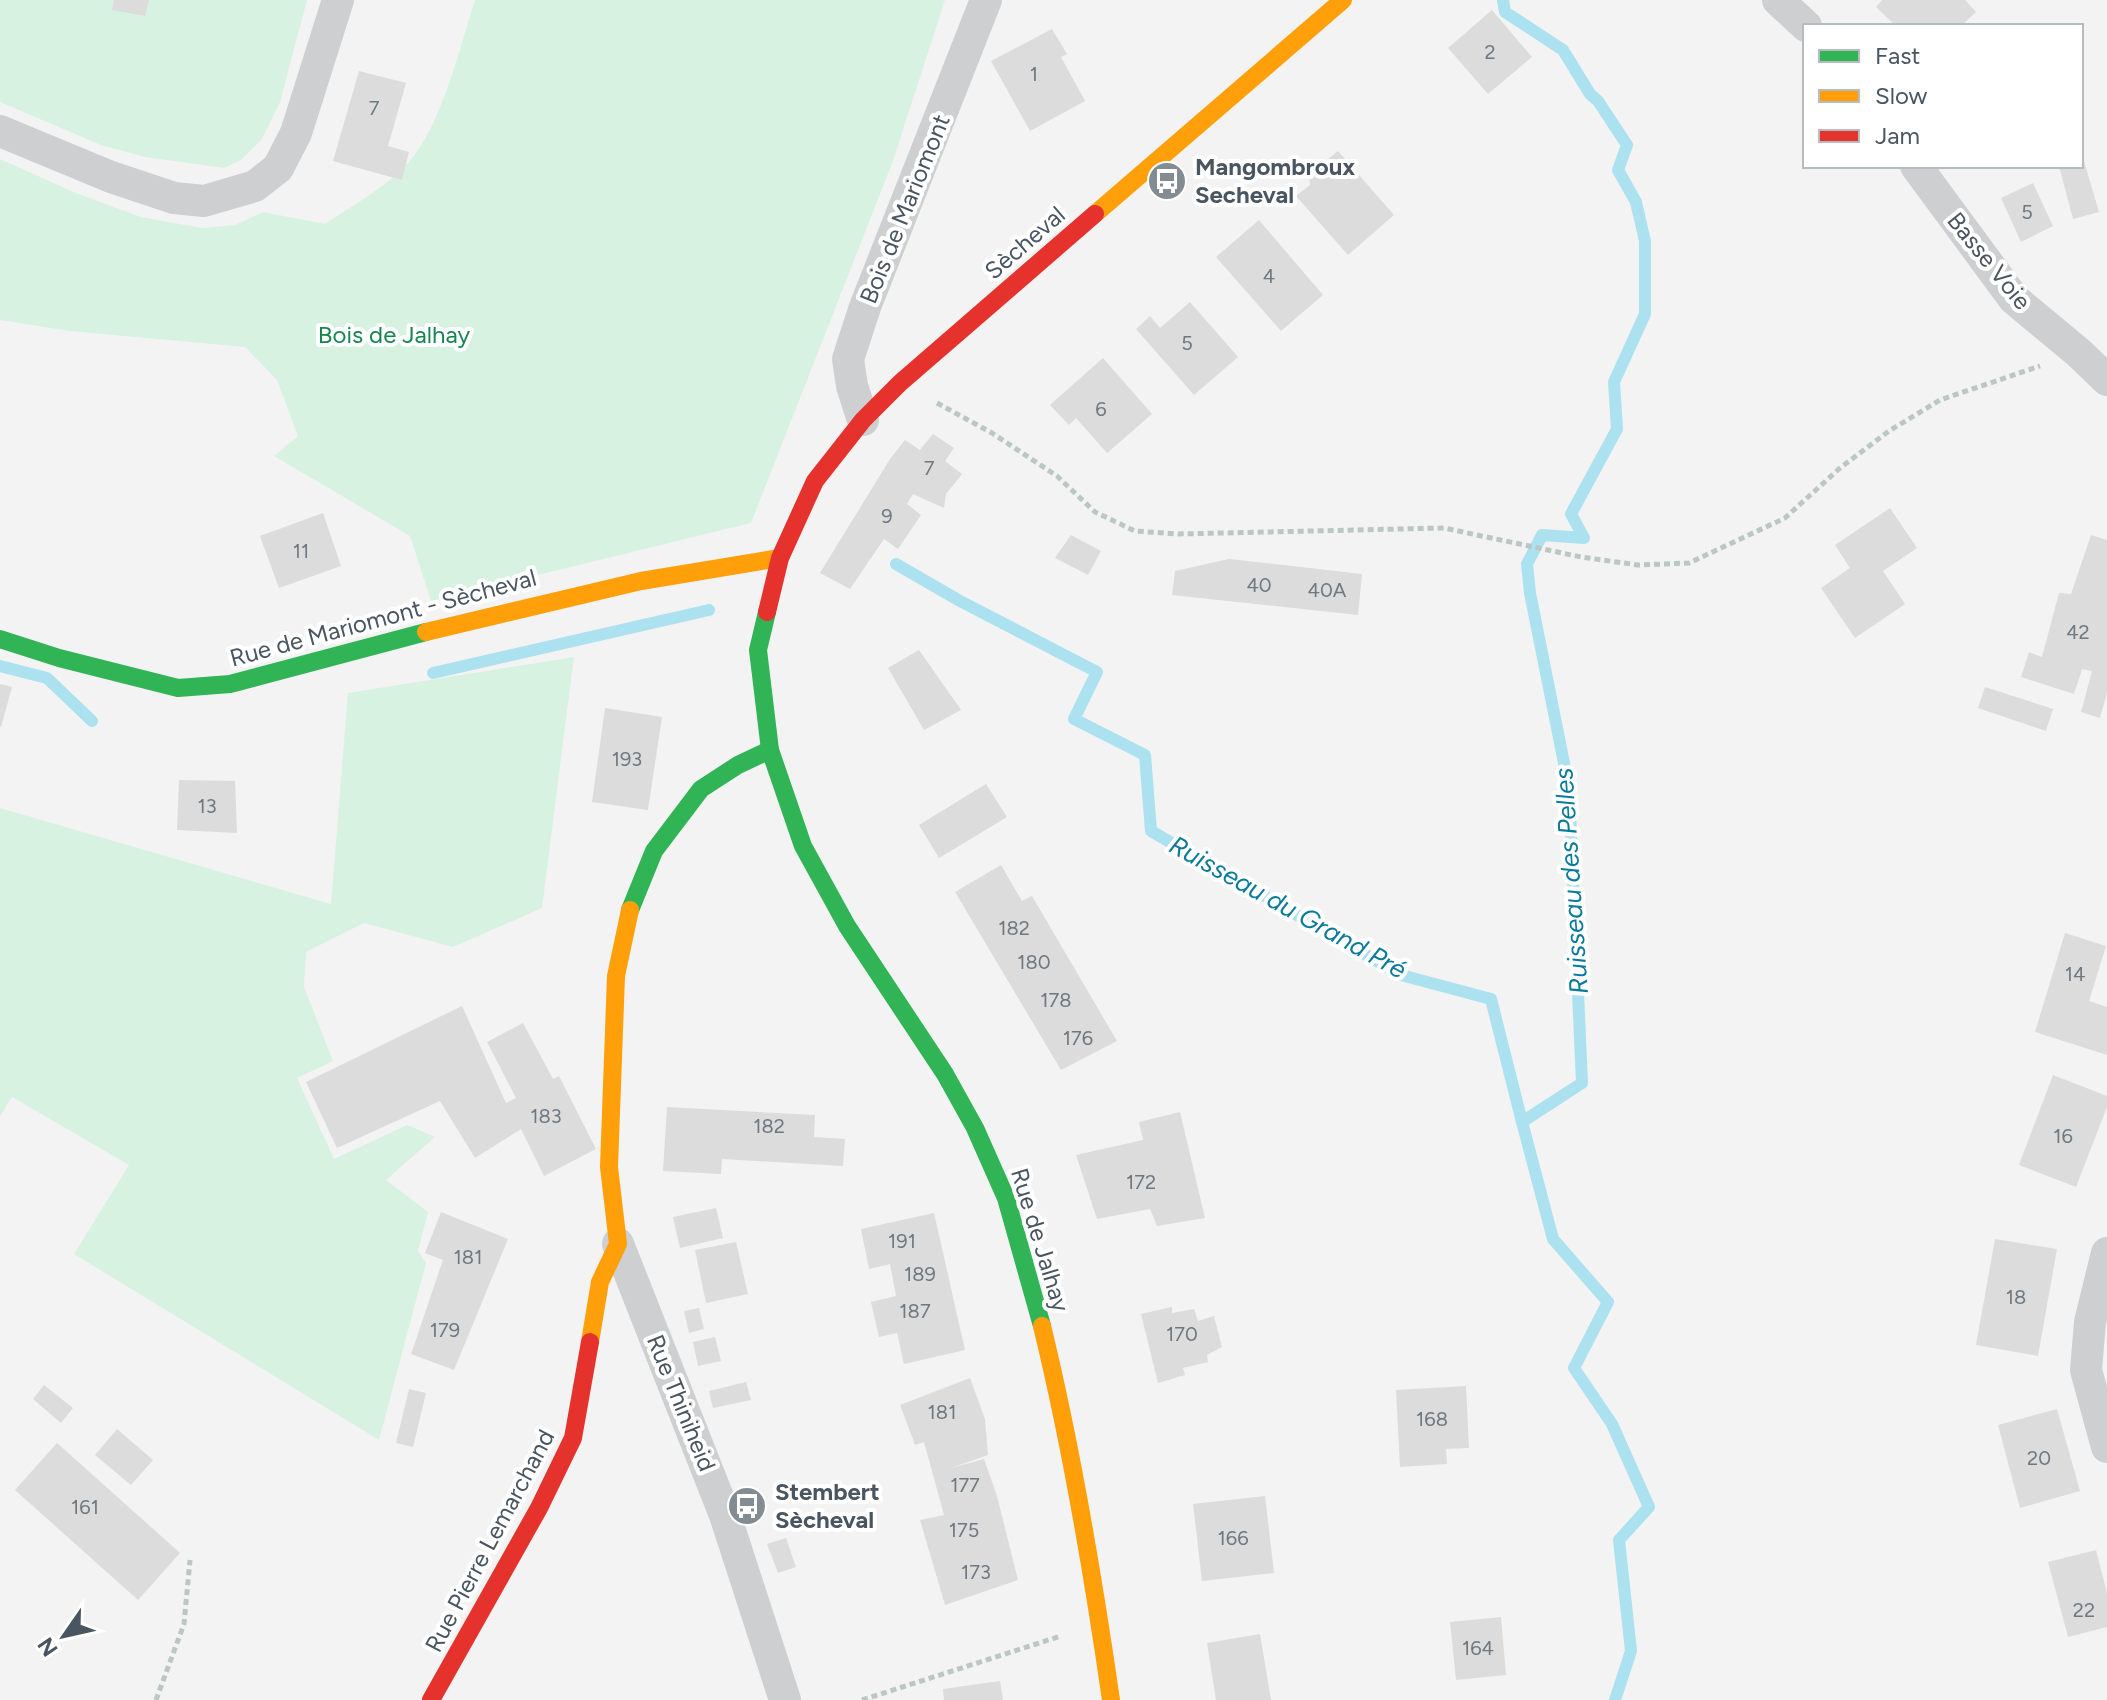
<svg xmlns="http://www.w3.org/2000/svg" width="2107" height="1700" font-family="Figtree,sans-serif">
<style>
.green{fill:#d8f2e2}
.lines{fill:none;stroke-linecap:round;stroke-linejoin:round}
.stream{stroke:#ace1f0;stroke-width:12}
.building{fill:#dcdcdd}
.path{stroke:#bac7c3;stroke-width:5;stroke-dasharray:6 4;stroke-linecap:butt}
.street{stroke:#cdcfd1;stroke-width:32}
.fast{stroke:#30b455;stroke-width:18}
.slow{stroke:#ff9f0a;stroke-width:18}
.jam{stroke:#e5322d;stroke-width:18}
.labels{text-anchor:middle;stroke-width:8;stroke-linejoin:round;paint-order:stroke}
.number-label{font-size:20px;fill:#6e7880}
.poi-label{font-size:24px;font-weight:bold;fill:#495560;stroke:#fff;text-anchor:start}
.street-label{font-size:24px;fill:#495560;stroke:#fff}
.park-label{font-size:24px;fill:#16864f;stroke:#fff}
.water-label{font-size:26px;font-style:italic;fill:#0a7a9b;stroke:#fff}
</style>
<rect width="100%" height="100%" fill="#f3f3f3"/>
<!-- green -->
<g class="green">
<path d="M0,0H307L280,102L262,139L241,160L224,168L145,157L101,145L0,102Z"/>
<path d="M475,0H945L893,161L751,523L431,601L410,536L274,456L298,436L277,380L245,347L70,331L0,320V159L76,193L141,217L202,228L235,225L263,212L325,224C349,208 375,193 397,174C440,138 458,52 475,0Z"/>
<path d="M574,657L542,908L453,947L364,923L306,952L304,987L333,1061L297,1078L334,1159L407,1125L435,1137L386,1180L428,1212L418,1251L426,1263L379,1440L74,1254L129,1165L12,1097L0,1116V808L331,904L348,693Z"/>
</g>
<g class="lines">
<!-- stream -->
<g class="stream">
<path d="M1503,0L1505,12L1563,50L1590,94L1598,101L1627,145L1618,170L1636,202L1645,241V314L1614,382L1617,429L1571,514L1584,538L1542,535L1527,564L1530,593L1569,788L1582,1083L1522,1122L1553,1239L1608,1302L1574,1368L1612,1424L1649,1507L1619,1540L1631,1651L1615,1700"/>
<path d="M896,564L960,601L1097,672L1074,719L1145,755L1151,831L1401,975L1491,999L1522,1122"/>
<path d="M0,666L47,678L92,721"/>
<path d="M433,673L709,610"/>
</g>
</g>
<!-- building -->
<g class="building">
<path d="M114,0H149L145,16L112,10Z"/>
<path d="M1882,0H1965L1976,12L1961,26H1896L1876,7Z"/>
<path d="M1492,10L1532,57L1488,94L1448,48Z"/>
<path d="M1052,29L1067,54L1061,57L1085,101L1030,131L991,61Z"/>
<path d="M359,71L406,83L388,146L409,152L402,180L333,161Z"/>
<path d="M1338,151L1394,215L1348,255L1296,196L1310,185L1309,175Z"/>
<path d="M2081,151L2099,212L2073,219L2059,166H2081Z"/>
<path d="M2033,183L2053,226L2021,242L2001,198Z"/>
<path d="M1259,220L1323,295L1281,331L1216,257Z"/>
<path d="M1190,302L1238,357L1194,395L1136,329L1150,316L1160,328Z"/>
<path d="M1103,358L1152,414L1107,453L1076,418L1069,425L1050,405Z"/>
<path d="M933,434L954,448L945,461L962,474L946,494L944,508L913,494L907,504L921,515L898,549L884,539L850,589L820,573L890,459L905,440L920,450Z"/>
<path d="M1890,508L1917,548L1883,571L1905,604L1855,638L1821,588L1850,568L1835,545Z"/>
<path d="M323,513L341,566L279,588L260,536Z"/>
<path d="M1071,535L1101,551L1088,575L1055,558Z"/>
<path d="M2091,535L2107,540V693L2100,718L2081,712L2092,671L2082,669L2074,694L2021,677L2029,652L2042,657L2059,593L2071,594Z"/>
<path d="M1229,559L1362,574L1358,615L1172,595L1175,571Z"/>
<path d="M919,650L961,710L924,730L888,668Z"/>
<path d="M0,684L12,687L1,727L0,726Z"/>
<path d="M1985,687L2053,709L2046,731L1978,708Z"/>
<path d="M605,708L662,717L648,810L592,802Z"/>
<path d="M179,780L235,781L237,833L177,830Z"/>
<path d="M986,784L1007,817L939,858L919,825Z"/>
<path d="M1001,865L1022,901L1032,896L1117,1041L1061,1070L955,892Z"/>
<path d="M2065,933L2106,946L2089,1001L2107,1007V1055L2035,1032Z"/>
<path d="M462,1006L506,1103L516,1098L487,1042L523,1023L553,1079L559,1076L596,1149L544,1176L521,1129L475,1158L440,1101L337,1148L306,1082Z"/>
<path d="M2053,1075L2107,1096V1107L2076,1187L2019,1165Z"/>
<path d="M667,1107L815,1115L814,1137L845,1139L843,1166L722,1159L721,1174L663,1171Z"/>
<path d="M1180,1112L1205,1218L1157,1226L1150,1209L1097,1219L1076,1155L1143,1140L1139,1122Z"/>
<path d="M716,1208L723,1238L680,1248L673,1217Z"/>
<path d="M441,1212L508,1239L454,1370L411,1354L443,1260L425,1253Z"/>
<path d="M934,1213L965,1350L904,1364L897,1333L879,1337L871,1302L896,1296L890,1264L869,1269L861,1229Z"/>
<path d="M1995,1239L2057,1249L2038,1356L1976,1345Z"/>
<path d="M736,1242L748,1294L706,1303L695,1250Z"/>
<path d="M1172,1307V1313L1194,1309L1198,1321L1214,1316L1222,1347L1207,1355L1208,1362L1183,1368L1185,1375L1158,1383L1141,1314Z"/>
<path d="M699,1308L704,1329L689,1333L684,1311Z"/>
<path d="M715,1337L721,1361L698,1366L693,1342Z"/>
<path d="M970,1378L985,1419L988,1455L951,1468L984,1459L997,1496L1018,1580L945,1605L920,1520L944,1515L924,1442L915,1445L900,1405Z"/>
<path d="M746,1382L751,1400L713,1408L709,1391Z"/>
<path d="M44,1385L73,1408L61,1423L33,1399Z"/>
<path d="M1466,1386L1469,1448L1446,1449L1447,1464L1400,1467L1396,1390Z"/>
<path d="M409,1389L426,1393L413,1447L396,1443Z"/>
<path d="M2057,1409L2080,1491L2020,1508L1998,1425Z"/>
<path d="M117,1429L153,1460L131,1485L95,1455Z"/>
<path d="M57,1443L180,1553L138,1600L15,1490Z"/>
<path d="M1265,1496L1274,1573L1202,1581L1193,1504Z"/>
<path d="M786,1538L796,1567L778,1573L767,1544Z"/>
<path d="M2096,1550L2107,1593V1627L2068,1637L2048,1562Z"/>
<path d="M1501,1617L1506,1675L1456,1680L1450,1622Z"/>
<path d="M1260,1634L1271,1700H1216L1207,1643Z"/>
<path d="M1000,1681L1003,1700H944L943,1689Z"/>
</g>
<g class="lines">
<!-- path -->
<g class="path">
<path d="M937,403L992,433L1057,476L1095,512L1135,531L1178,534L1444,528L1581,557L1638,565L1689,563L1785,518L1840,468L1889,431L1940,400L2040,366"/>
<path d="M156,1700L184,1624L190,1560"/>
<path d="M862,1700L1061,1636"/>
</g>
<!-- street -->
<g class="street">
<path d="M1778,0L1806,26"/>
<path d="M0,131L111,177L174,198L204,201L255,186L278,168L296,133L338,0"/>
<path d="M1916,166L2014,299L2079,353L2107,380"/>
<path d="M863,420L852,386L848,359L865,307L986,0"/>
<path d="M618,1244L725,1515L785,1700"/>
<path d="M2107,1253L2090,1322L2086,1370L2107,1447"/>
</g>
<!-- fast -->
<g class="fast">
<path d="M767,612L758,650L770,750L803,846L847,926L945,1074L975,1128L1006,1198L1042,1326"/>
<path d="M0,639L59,658L178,688L230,684L426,632"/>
<path d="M630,910L654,851L701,789L738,765L770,750"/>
</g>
<!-- slow -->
<g class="slow">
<path d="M1095,214L1343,0"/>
<path d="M426,632L641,581L780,558"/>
<path d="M1042,1326C1072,1449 1093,1575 1111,1700"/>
<path d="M590,1342L600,1282L618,1244L609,1167L616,976L630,910"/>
</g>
<!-- jam -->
<g class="jam">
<path d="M767,612L780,558L815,481L863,420L900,383L1095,214"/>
<path d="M431,1700L539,1508L573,1438L590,1342"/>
</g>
</g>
<!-- icons -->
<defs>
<symbol id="bus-disc" viewBox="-11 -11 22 22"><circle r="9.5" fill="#848c93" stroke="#fff"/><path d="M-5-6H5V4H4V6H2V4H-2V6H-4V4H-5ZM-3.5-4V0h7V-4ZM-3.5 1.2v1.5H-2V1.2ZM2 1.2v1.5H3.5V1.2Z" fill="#fff"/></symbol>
</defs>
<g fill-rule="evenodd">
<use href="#bus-disc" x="1145" y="159" width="44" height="44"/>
<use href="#bus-disc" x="725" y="1484" width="44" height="44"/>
</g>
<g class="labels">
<!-- number labels -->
<g class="number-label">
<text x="1490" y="59">2</text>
<text x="1034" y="81">1</text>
<text x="374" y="115">7</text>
<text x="2027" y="219">5</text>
<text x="1269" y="283">4</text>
<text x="1187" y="350">5</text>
<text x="1101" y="416">6</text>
<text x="929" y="475">7</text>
<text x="887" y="523">9</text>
<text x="301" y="558">11</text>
<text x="1259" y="592">40</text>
<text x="1327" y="597">40A</text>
<text x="2078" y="639">42</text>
<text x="627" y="766">193</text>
<text x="207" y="813">13</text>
<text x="1014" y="935">182</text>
<text x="1034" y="969">180</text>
<text x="2075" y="981">14</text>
<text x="1056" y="1007">178</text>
<text x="1078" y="1045">176</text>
<text x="546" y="1123">183</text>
<text x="769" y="1133">182</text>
<text x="2063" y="1143">16</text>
<text x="1141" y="1189">172</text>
<text x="902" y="1248">191</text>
<text x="468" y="1264">181</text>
<text x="920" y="1281">189</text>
<text x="2016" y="1304">18</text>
<text x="915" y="1318">187</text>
<text x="445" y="1337">179</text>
<text x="1182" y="1341">170</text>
<text x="942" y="1419">181</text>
<text x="1432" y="1426">168</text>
<text x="2039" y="1465">20</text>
<text x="965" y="1492">177</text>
<text x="85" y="1514">161</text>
<text x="964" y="1537">175</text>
<text x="1233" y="1545">166</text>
<text x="976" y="1579">173</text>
<text x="2084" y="1617">22</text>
<text x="1478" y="1655">164</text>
</g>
<!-- poi labels -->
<g class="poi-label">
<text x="1195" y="175">Mangombroux<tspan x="1195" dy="28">Secheval</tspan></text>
<text x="775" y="1500">Stembert<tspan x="775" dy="28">Sècheval</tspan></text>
</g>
<!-- street labels -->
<g class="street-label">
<text transform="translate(905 209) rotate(-68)" y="8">Bois de Mariomont</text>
<text transform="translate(1025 243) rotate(-41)" y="8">Sècheval</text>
<text transform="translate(1989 261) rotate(51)" y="8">Basse Voie</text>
<text transform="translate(383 618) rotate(-15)" y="8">Rue de Mariomont - Sècheval</text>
<text transform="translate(1040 1240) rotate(73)" y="8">Rue de Jalhay</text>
<text transform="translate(681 1403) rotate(68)" y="8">Rue Thiniheid</text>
<text transform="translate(490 1541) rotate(-62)" y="8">Rue Pierre Lemarchand</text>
</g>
<!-- park labels -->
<g class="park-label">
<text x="394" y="343">Bois de Jalhay</text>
</g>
<!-- water labels -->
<g class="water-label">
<text transform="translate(1571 881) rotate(-94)" y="9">Ruisseau des Pelles</text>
<text transform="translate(1288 907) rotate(29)" y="9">Ruisseau du Grand Pré</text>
</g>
</g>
<!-- legend -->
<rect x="1803" y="24" width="280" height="144" fill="#ffffff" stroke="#b6bbbf" stroke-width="2"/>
<rect x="1819" y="50" width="40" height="12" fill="#30b455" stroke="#b6bbbf" stroke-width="2"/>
<text x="1875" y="64" font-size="24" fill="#495560">Fast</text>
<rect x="1819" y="90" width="40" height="12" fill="#ff9f0a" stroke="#b6bbbf" stroke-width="2"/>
<text x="1875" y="104" font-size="24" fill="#495560">Slow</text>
<rect x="1819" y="130" width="40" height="12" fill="#e5322d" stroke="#b6bbbf" stroke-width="2"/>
<text x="1875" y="144" font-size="24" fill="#495560">Jam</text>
<!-- north arrow -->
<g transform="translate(64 1636) rotate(236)" stroke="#ffffff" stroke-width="6" paint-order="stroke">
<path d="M0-6L14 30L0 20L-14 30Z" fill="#495560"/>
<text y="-12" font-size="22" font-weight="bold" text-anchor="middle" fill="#495560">N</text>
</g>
</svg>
